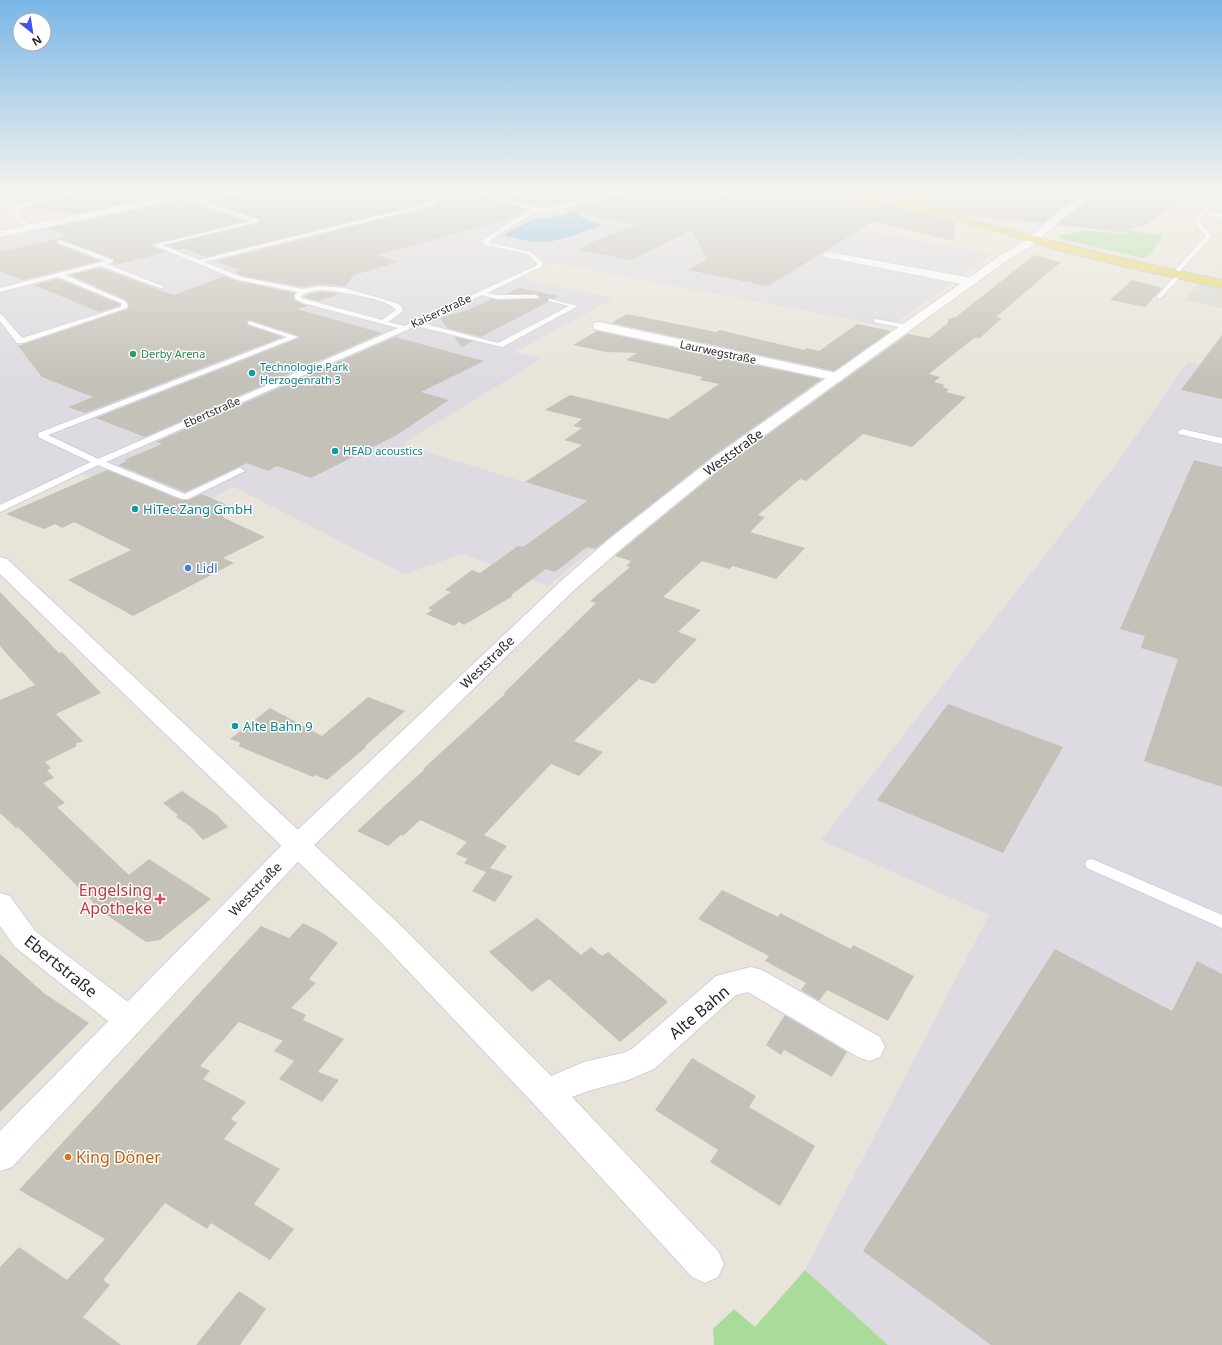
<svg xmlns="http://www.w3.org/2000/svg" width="1222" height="1345" font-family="'Noto Sans',sans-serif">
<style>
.industrial{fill:#dddae1}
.green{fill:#a9dc9a}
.plaza{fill:#d9d7d0}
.water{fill:#74bae4}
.building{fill:#c4c1b9}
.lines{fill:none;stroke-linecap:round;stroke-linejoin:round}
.lane-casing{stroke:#cfd0df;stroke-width:2}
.street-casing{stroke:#cfd0df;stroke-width:2}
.secondary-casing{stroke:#cfd0df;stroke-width:2}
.primary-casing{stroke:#c3c3c3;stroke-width:2}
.lane{fill:#fff;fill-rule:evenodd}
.street{fill:#fff;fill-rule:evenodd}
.secondary{fill:#fff;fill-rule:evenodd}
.primary{fill:#e5d563;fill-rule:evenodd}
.leisure-dot{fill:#2e9e5b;stroke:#fff;stroke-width:1.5}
.culture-dot{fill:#0f9aa8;stroke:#fff;stroke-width:1.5}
.shop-dot{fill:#3f7fe0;stroke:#fff;stroke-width:1.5}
.health-dot{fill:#e0444e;stroke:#fff;stroke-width:1.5}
.food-dot{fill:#e8710a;stroke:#fff;stroke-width:1.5}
.labels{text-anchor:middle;stroke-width:3;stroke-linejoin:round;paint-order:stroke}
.far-street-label{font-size:11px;fill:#272727;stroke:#fff}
.far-leisure-label{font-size:11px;fill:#27864d;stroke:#fff;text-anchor:start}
.far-culture-label{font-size:11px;fill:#0d838f;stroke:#fff;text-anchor:start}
.street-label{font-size:13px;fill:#272727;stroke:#fff}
.culture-label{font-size:13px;fill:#0d838f;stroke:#fff;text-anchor:start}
.shop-label{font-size:13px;fill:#366cbe;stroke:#fff;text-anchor:start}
.near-health-label{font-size:16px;fill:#be3a42;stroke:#fff;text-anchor:end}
.near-street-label{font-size:16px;fill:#272727;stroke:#fff}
.near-food-label{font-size:16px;fill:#c56008;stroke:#fff;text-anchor:start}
</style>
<rect width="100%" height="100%" fill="#e9e4da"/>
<g class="industrial">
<path d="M 209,192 L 660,192 L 992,254 L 890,327 L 553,263 L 529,270 L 514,277 L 615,298 L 515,352 L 541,359 L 403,444 L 632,516 L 548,586 L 463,554 L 404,574 L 234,487 L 175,515 L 74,470 L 0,505 L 0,237 L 59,225 L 98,239 L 206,214 L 167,201 Z"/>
<path d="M 1188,362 L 1222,369 L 1222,1345 L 888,1345 L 805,1270 L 989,915 L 821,840 L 1115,466 Z"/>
</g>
<g class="green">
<path d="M 1087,230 L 1124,234 L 1129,230 L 1163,236 L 1151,253 L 1144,258 L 1060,239 L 1060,235 Z"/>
<path d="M 805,1270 L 888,1345 L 714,1345 L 713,1329 L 734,1309 L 755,1327 Z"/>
</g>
<path class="plaza" d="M 1202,280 L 1222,284 L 1222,308 L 1184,300 Z"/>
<path class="water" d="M 607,202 L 579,213 L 579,216 L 589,221 L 603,225 C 562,238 551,249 507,236 L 505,234 L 532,220 L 558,216 Z"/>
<g class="building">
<path d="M 20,192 L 60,192 L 19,204 Z"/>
<path d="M 77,192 L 130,192 L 141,196 L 142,200 L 75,214 L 30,207 Z"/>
<path d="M 254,192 L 385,192 L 417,201 L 418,192 L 437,192 L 429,202 L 206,257 L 183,248 L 178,250 L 167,245 L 259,223 L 259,219 L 210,202 Z"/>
<path d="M 445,192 L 472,192 L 527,210 L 516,217 L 377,255 L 398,262 L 354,275 L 345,286 L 319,284 L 303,287 L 242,276 L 234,272 L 240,270 L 216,261 L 434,206 Z"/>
<path d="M 520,192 L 606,192 L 548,206 L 529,204 L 509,198 L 519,195 Z"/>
<path d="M 632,192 L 712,192 L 727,195 L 738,192 L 845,192 L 876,201 L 876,207 L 887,204 L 956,222 L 953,241 L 874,221 L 768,286 L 688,270 L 707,259 L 692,230 L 631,260 L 576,250 L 614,233 L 636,226 L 567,209 L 611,197 L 635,199 L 639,196 Z"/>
<path d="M 902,192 L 1087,192 L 1060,209 L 1043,223 L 957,215 L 901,200 Z"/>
<path d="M 1102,192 L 1192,192 L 1144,226 L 1121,232 L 1057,225 L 1068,215 Z"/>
<path d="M 163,204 L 180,208 L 198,204 L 246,221 L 153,244 L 152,246 L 167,252 L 115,265 L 111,264 L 114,263 L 114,259 L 59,239 L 56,242 L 57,244 L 100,261 L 23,280 L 0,271 L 0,252 L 68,236 L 48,228 Z"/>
<path d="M 1034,255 L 1061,262 L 996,317 L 1002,318 L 980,338 L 974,338 L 929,374 L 940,377 L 934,382 L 945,385 L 942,387 L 949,389 L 946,392 L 966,397 L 912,447 L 863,434 L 806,481 L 800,479 L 758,515 L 765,517 L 750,532 L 805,548 L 776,579 L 733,566 L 729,569 L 702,561 L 663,597 L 701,610 L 678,632 L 697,639 L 654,684 L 639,679 L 574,741 L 603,752 L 579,776 L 551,764 L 484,835 L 507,846 L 490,868 L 513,876 L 495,902 L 472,891 L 486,872 L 464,863 L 468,859 L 456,854 L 467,842 L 420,820 L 403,836 L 401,835 L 388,846 L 357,831 L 425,769 L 423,769 L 505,694 L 504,693 L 596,603 L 590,601 L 630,567 L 626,566 L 631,561 L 615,556 L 623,549 L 727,464 L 908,334 L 929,338 L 948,323 L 948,319 L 956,317 Z"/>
<path d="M 100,268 L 174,295 L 224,276 L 238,281 L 295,293 L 294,300 L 307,306 L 297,309 L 382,333 L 145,437 L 96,418 L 299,338 L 299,336 L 248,320 L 248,325 L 283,337 L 85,413 L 68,407 L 93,397 L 42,377 L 18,346 L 127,309 L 129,304 L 126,300 L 70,275 Z"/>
<path d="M 58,279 L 120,304 L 120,306 L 99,312 L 34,285 Z"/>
<path d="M 1132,280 L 1162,288 L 1145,307 L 1110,300 Z"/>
<path d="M 519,288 L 559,296 L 554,299 L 548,298 L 548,302 L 481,337 L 447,328 L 440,318 L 467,310 L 492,299 L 540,298 L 536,294 L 506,294 Z"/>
<path d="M 319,292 L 326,292 L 339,294 L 319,301 L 303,297 Z"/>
<path d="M 627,314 L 716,332 L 720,330 L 804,350 L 807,348 L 819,351 L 857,324 L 891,331 L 834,371 L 611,323 Z"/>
<path d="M 597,331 L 822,379 L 713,456 L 595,549 L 587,547 L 555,572 L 546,569 L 511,595 L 513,596 L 464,625 L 459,622 L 454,626 L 426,614 L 432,610 L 428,608 L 451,592 L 445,590 L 472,570 L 480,573 L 518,546 L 523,547 L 587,501 L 525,482 L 582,445 L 564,440 L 582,428 L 573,426 L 582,419 L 545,410 L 570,395 L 668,419 L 719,384 L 700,380 L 703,377 L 626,360 L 637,353 L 606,352 L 573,345 Z"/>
<path d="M 1222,335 L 1222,399 L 1181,390 Z"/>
<path d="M 395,337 L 484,361 L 421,392 L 449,400 L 397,435 L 311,478 L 277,466 L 268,471 L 247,463 L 185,492 L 118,465 L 127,461 L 124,460 L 162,444 L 156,442 Z"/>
<path d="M 454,337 L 473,341 L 462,347 Z"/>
<path d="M 1194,460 L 1222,467 L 1222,787 L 1144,761 L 1178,659 L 1141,648 L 1145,636 L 1120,629 Z"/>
<path d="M 107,470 L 181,500 L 189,500 L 202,494 L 238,510 L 222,517 L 265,537 L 223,558 L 234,563 L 133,616 L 68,580 L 131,550 L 74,522 L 62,528 L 55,524 L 44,529 L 6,514 Z"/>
<path d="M 0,592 L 59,653 L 62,652 L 101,693 L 56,714 L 83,741 L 75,744 L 77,746 L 45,762 L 51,768 L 47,770 L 54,778 L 43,783 L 65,803 L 57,807 L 129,875 L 149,859 L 211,899 L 160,940 L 146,942 L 91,904 L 93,902 L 18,827 L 16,828 L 0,813 L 0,700 L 35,685 L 0,646 Z"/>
<path d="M 368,697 L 405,711 L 365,746 L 366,747 L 327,780 L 315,775 L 313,777 L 250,751 L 238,746 L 241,743 L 230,739 L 270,708 L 322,736 Z"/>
<path d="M 948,704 L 1063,747 L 1003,853 L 877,800 Z"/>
<path d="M 182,791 L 217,815 L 228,827 L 203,840 L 190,826 L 176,817 L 178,815 L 170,809 L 171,809 L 163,803 Z"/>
<path d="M 722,890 L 778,917 L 780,913 L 851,949 L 853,945 L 914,976 L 888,1021 L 827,990 L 819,1001 L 801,990 L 806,983 L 765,961 L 769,956 L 698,919 Z"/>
<path d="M 537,918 L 581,955 L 591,947 L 602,956 L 608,952 L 668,1002 L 620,1042 L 549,979 L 532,992 L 489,952 Z"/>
<path d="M 303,923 L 319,931 L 338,943 L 309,979 L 316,983 L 291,1008 L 306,1015 L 303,1020 L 344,1039 L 318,1072 L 339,1080 L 322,1102 L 279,1079 L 294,1061 L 274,1051 L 283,1041 L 239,1022 L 200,1066 L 210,1071 L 203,1079 L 246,1102 L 231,1119 L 237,1123 L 224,1139 L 280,1169 L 254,1204 L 294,1229 L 270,1260 L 211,1223 L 207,1229 L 165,1203 L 103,1280 L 110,1285 L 83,1317 L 121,1345 L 0,1345 L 0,1267 L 19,1247 L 67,1280 L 105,1239 L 19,1190 L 261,926 L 289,938 Z"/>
<path d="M 1055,949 L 1172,1011 L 1197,961 L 1222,974 L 1222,1345 L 991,1345 L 863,1251 Z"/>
<path d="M 0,954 L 45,994 L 89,1023 L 0,1112 Z"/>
<path d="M 785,1015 L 847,1052 L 832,1077 L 784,1050 L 781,1055 L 766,1045 Z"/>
<path d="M 692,1058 L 756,1096 L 749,1107 L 815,1146 L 780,1206 L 710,1162 L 718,1150 L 655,1110 Z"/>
<path d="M 239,1291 L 266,1309 L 240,1345 L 196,1345 Z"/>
</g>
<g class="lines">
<defs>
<g id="lane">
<path d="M 67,192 L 76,192 L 22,208 L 20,218 L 35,226 L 35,228 L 31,228 L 14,219 L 14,213 L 18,206 Z"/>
<path d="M 131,192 L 142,192 L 170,199 L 167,201 Z"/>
<path d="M 234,192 L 244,192 L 205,202 L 259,220 L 259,222 L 162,245 L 199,260 L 430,203 L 439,192 L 444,192 L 434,205 L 204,262 L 242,277 L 303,289 L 319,286 L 345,288 L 396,303 L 401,306 L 403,311 L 388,322 L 404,326 L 536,266 L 537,263 L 527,254 L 485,245 L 483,240 L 531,209 L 473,192 L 482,192 L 497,197 L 519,192 L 519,194 L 503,198 C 520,203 537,210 555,207 C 578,204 617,184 638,196 L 635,198 L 611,195 L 555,211 L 536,211 L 489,241 L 490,243 L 531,252 L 543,263 L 541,267 L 487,293 L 497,295 L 536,295 L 539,297 L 538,298 L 497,299 L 482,295 L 422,323 L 498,343 L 569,306 L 549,301 L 549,299 L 578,306 L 502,347 L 416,326 L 106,462 L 185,494 L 237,469 L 240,468 L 245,471 L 188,499 L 182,499 L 98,465 L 0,512 L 0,505 L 91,462 L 38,437 L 38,433 L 287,337 L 248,324 L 248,322 L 252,322 L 298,337 L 48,435 L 98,459 L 398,328 L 303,303 L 295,299 L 295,295 L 298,292 L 238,280 L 153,245 L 251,221 L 178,196 L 181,194 L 199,200 ZM 319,290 C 332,290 391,299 396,310 L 382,320 L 301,298 L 301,296 L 309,292 Z"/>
<path d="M 1222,192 L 1222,196 L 1207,193 L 1208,192 Z"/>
<path d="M 1222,199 L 1222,203 L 1217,203 L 1208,212 L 1222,214 L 1222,218 L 1205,215 L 1199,221 L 1212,236 L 1181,270 L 1181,276 L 1161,298 L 1157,298 L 1157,296 L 1176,275 L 1176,269 L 1206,236 L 1193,221 L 1213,201 Z"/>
<path d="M 60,240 L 113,260 L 113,262 L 107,264 L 165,287 L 160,288 L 100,266 L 65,275 L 125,301 L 128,305 L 127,308 L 23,343 L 17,343 L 0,321 L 0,314 L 2,315 L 22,338 L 121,307 L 121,303 L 58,277 L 0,292 L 0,288 L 105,261 L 58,243 L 57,242 Z"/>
<path d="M 876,319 L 907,325 L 911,327 L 907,329 L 874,322 L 874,320 Z"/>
<path d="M 1182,429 L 1222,438 L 1222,444 L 1179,434 L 1178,432 Z"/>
<path d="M 1092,859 L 1222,915 L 1222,928 L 1087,868 L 1085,864 L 1087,860 Z"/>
</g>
<g id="street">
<path d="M 829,252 L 972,278 L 978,282 L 972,286 L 825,257 L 823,255 L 825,253 Z"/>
<path d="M 599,322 L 837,373 L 842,374 L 844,377 L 842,380 L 837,381 L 594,329 L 593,326 L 594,323 Z"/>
<path d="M 0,557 L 7,559 L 397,922 L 551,1076 L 584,1062 L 623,1053 L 632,1049 L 716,976 L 751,967 L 762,970 L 880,1037 L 885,1047 L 880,1057 L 869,1061 L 858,1057 L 748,992 L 736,995 L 654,1069 L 628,1080 L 588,1091 L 572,1097 L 718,1251 L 724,1264 L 718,1277 L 705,1283 L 692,1277 L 534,1104 L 377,938 L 0,574 Z"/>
<path d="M 0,893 L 10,896 L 35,931 L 140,1011 L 145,1020 L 140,1029 L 129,1033 L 118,1029 L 15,947 L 0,926 Z"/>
</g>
<g id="secondary">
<path d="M 185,192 L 204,192 L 200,195 L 0,237 L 0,231 Z"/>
<path d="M 1090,192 L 1101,192 L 1067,214 L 1032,246 L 1009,259 L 726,463 L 622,548 L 574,590 L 306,853 L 12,1167 L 0,1171 L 0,1131 L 288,839 L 560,582 L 608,540 L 714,457 L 1001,255 L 1024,242 L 1061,210 Z"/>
</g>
<path id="primary" d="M 846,192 L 863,192 C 983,222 1101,256 1222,280 L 1222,288 L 1139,270 L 1062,251 L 1003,233 Z"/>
</defs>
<use href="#lane" class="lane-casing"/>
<use href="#street" class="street-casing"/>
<use href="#secondary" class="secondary-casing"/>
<use href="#primary" class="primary-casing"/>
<use href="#lane" class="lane"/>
<use href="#street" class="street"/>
<use href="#secondary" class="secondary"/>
<use href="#primary" class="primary"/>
</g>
<linearGradient id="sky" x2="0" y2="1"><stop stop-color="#79b6e6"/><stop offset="0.5" stop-color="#f5f3ee"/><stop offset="1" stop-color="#f5f3ee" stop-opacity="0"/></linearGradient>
<rect width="1222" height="381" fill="url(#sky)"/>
<circle class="leisure-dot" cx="133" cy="354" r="4"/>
<g class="culture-dot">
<circle cx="252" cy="373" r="4"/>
<circle cx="335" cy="451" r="4"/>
<circle cx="135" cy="509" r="4"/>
<circle cx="235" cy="726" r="4"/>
</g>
<circle class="shop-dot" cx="188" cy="568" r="4"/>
<path class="health-dot" d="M158 893h4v4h4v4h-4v4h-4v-4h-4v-4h4z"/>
<circle class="food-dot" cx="68" cy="1157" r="4"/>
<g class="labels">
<g class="far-street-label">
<text transform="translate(441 311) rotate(-25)" y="4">Kaiserstraße</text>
<text transform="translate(718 352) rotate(12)" y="4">Laurwegstraße</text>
<text transform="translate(212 412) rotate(-24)" y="4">Ebertstraße</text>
</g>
<g class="far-leisure-label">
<text x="141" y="358">Derby Arena</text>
</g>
<g class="far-culture-label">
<text x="260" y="371">Technologie Park<tspan x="260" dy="13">Herzogenrath 3</tspan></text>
<text x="343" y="455">HEAD acoustics</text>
</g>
<g class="street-label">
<text transform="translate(733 452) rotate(-36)" y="5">Weststraße</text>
<text transform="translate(487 662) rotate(-44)" y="5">Weststraße</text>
<text transform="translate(255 889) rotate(-46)" y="5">Weststraße</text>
</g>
<g class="culture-label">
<text x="143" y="514">HiTec Zang GmbH</text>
<text x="243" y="731">Alte Bahn 9</text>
</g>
<g class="shop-label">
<text x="196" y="573">Lidl</text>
</g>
<g class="near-health-label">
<text x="152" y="896">Engelsing<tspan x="152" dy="18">Apotheke</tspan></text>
</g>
<g class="near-street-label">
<text transform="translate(61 966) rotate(39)" y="6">Ebertstraße</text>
<text transform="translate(699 1012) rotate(-40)" y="6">Alte Bahn</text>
</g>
<g class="near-food-label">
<text x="76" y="1163">King Döner</text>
</g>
</g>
<g transform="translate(32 32) rotate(150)"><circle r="19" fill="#ffffff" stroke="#a9a9a9"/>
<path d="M0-3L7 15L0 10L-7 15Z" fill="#4551eb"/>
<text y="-6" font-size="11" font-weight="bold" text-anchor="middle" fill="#272727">N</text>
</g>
</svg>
